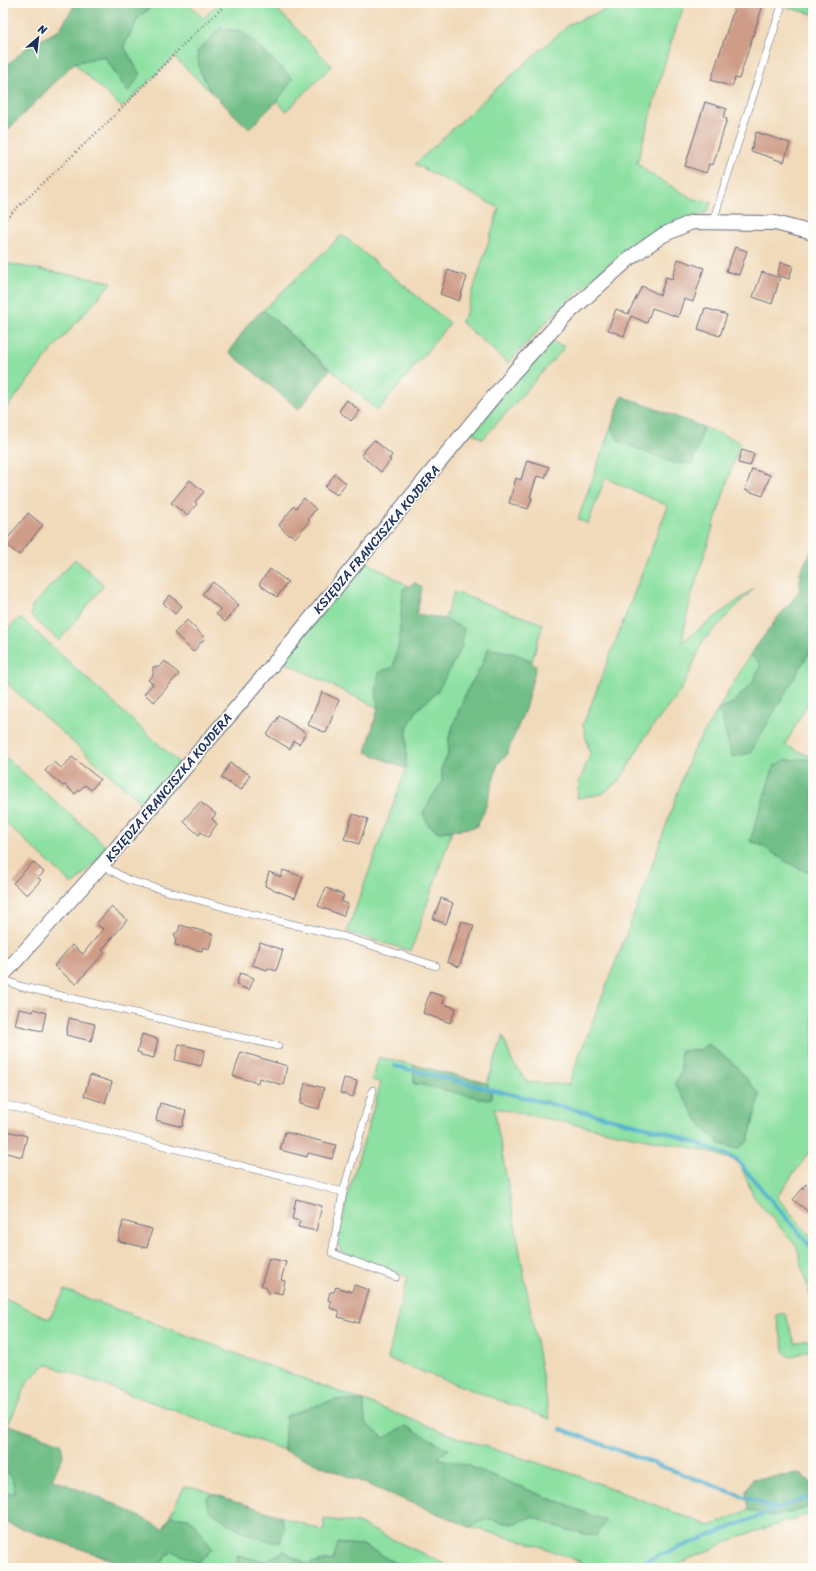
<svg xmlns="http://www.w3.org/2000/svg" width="816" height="1571" font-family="Sriracha,sans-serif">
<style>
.green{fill:#8ce0a1;stroke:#548880;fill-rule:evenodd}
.forest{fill:#71be87;stroke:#467672}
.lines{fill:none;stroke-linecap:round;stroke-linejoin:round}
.stream{stroke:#4eafcd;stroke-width:4}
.building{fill:#cf9c88}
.service-casing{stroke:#666b7e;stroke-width:8}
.minor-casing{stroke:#666b7e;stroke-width:16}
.path{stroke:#666b7e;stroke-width:2.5;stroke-dasharray:1 3;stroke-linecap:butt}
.service{stroke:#fff;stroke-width:7}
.minor{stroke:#fff;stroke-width:14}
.labels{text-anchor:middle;stroke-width:3.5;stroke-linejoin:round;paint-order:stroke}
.street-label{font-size:13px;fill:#1b2f5e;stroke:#fdfcf7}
</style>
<rect width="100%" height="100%" fill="#fdfcf7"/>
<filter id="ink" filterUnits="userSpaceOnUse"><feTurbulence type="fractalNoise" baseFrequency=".025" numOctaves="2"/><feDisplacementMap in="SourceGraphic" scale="8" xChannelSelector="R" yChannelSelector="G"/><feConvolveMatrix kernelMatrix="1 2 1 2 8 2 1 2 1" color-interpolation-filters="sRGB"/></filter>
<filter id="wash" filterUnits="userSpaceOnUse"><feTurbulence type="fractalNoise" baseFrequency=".012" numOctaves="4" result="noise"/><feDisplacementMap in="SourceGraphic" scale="16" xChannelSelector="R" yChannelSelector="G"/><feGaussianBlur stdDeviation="0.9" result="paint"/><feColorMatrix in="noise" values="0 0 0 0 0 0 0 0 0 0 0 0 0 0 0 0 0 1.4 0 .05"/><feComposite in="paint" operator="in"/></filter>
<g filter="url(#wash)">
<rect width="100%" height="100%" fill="#f1daba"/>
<g class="green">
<path d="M 156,3 L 188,3 L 203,18 L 219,3 L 281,3 L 276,8 L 332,66 L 286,111 L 277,101 L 293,79 L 200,71 L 211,92 L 174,57 L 122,108 L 74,63 L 104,56 L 128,92 L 140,75 L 124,46 L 138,18 Z"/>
<path d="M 627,3 L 685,3 L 669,48 L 637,163 L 649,173 L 693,199 L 711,202 L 708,211 L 703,214 L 654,231 L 599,273 L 559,309 L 508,363 L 460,321 L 465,316 L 499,208 L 415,164 L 498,87 L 570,24 L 614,6 Z"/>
<path d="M 768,3 L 809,3 L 813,4 L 813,14 Z"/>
<path d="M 342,235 L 450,323 L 378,411 L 263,310 Z"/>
<path d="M 3,263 L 112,282 L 52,350 L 3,413 Z"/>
<path d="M 549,340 L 565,347 L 483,439 L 471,432 Z"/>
<path d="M 611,427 L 619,441 L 639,449 L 692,464 L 698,448 L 703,427 L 740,442 L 690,600 L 682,642 L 753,589 L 702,642 L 691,670 L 679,693 L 645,737 L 621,779 L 602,794 L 577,798 L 579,783 L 590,755 L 583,725 L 668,506 L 605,478 L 588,524 L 578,519 Z"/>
<path d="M 75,559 L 104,585 L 59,641 L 31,616 L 32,606 Z"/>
<path d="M 366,561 L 408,586 L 403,589 L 399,643 L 393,667 L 377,689 L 378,708 L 282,661 Z"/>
<path d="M 454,592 L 543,624 L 532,661 L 523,657 L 488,648 L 482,665 L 466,692 L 449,737 L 448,755 L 442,766 L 442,782 L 431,799 L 428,825 L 439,832 L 452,831 L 411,951 L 347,932 L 406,769 L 407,728 L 417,710 L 437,692 L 464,629 L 445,619 Z"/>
<path d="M 18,619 L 23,620 L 177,761 L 177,768 L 145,806 L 3,680 L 3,634 Z"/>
<path d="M 813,646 L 813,694 L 785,745 L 813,758 L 813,761 L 805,759 L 774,766 L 750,841 L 761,845 L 787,862 L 807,872 L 813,867 L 813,1147 L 777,1197 L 813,1239 L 813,1307 L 797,1247 L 754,1197 L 739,1162 L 706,1151 L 494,1108 L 550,1419 L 388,1359 L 407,1277 L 341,1252 L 338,1243 L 348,1194 L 381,1083 L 372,1080 L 379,1057 L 414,1065 L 414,1084 L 492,1095 L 487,1083 L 503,1036 L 512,1061 L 527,1082 L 568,1085 L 642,894 L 692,752 L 717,711 L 750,655 L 761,664 L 753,682 L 733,703 L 724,707 L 722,716 L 724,727 L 804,661 ZM 708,1044 L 734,1064 L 760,1095 L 748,1141 L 675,1084 L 681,1071 L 687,1050 L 699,1050 Z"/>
<path d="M 3,755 L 108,848 L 73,885 L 6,823 L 3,826 Z"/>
<path d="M 65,1290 L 364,1401 L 462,1439 L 579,1476 L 710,1526 L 748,1510 L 772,1516 L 805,1509 L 813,1494 L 813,1513 L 741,1536 L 669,1568 L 577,1568 L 581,1562 L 537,1545 L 470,1527 L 484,1519 L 512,1524 L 533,1517 L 567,1530 L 606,1521 L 469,1466 L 437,1458 L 449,1449 L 384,1438 L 365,1423 L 364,1401 L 336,1400 L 307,1408 L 286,1416 L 284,1450 L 46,1364 L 28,1381 L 8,1425 L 3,1423 L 3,1297 L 49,1319 Z"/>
<path d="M 785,1313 L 795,1343 L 813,1339 L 813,1349 L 790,1357 L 785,1353 L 776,1315 Z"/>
<path d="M 3,1470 L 13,1477 L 15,1493 L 3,1493 Z"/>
<path d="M 184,1487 L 201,1489 L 214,1494 L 206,1498 L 285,1528 L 280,1516 L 324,1531 L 324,1519 L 358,1523 L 453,1568 L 404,1568 L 363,1545 L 333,1560 L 306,1564 L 284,1551 L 267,1562 L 237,1556 L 239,1568 L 156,1568 L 172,1551 L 198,1563 L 189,1518 L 170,1516 Z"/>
</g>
<g class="forest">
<path d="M 76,3 L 156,3 L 138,18 L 124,46 L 140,75 L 128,92 L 104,56 L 74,63 L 3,135 L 3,69 L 26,48 L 59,30 Z"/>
<path d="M 220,28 L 242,31 L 293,79 L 277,101 L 249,129 L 211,92 L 200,71 L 197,52 Z"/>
<path d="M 263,310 L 330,370 L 299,409 L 229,352 L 249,323 Z"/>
<path d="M 622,396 L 703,427 L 698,448 L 692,464 L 673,463 L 619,441 L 611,427 Z"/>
<path d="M 812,550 L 813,646 L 750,753 L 732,757 L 724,727 L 722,716 L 717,711 L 733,703 L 753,682 L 761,664 L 750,655 L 778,617 L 792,601 L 800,589 L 800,572 Z"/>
<path d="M 415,583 L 422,587 L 417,614 L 445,619 L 464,629 L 462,646 L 449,671 L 437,692 L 417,710 L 407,728 L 406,769 L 366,752 L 378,708 L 376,689 L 379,672 L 393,667 L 399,643 L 403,589 Z"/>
<path d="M 488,648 C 504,652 525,653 536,666 L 525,709 L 506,756 L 498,764 L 484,812 L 476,827 L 439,832 L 428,824 L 423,813 L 431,799 L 442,782 L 442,766 L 448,755 L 449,737 L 466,692 L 482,665 Z"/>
<path d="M 805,759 L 813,761 L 813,867 L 807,872 L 787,862 L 761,845 L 750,841 L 774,766 L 784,760 Z"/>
<path d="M 708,1044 L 734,1064 L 760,1095 L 748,1141 L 738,1149 L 720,1144 L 702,1127 L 675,1084 L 681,1071 L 680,1051 L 699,1050 Z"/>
<path d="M 414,1065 L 487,1083 L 492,1095 L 492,1098 L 487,1100 L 414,1083 Z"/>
<path d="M 336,1400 L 364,1401 L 365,1423 L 384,1438 L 406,1426 L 449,1449 L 438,1458 L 469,1466 L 606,1521 L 596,1536 L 567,1530 L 533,1517 L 512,1524 L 484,1519 L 470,1527 L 284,1450 L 286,1416 L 307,1408 Z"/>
<path d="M 3,1423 L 61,1443 L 63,1456 L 52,1479 L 117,1505 L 163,1529 L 170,1516 L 189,1518 L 202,1533 L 212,1549 L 198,1563 L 172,1551 L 156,1568 L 136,1568 L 3,1522 L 3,1493 L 15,1493 L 12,1477 L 3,1470 Z"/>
<path d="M 800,1474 L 813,1484 L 813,1494 L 805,1509 L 772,1516 L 748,1510 L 746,1491 L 753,1479 Z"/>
<path d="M 214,1494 L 280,1516 L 285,1528 L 280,1543 C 251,1538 232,1527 209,1510 L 206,1498 Z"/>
<path d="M 338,1543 L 363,1545 L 404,1568 L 239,1568 L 237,1556 L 267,1561 L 284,1551 L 306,1564 L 333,1560 Z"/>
</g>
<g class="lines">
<g class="stream">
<path d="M 395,1066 L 670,1133 L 735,1158 L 813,1249"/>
<path d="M 561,1429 L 777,1509"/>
<path d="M 627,1568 L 813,1495"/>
</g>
</g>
<g id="blocks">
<g class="building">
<path d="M 736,3 L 746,3 L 762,8 L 739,79 L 735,78 L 732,87 L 711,80 Z"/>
<path d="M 705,102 L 727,109 L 723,117 L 727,119 L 713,165 L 709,164 L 706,173 L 685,166 Z"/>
<path d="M 756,132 L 790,143 L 784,162 L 751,151 Z"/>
<path d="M 735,247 L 747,251 L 739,275 L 726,271 Z"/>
<path d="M 678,259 L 704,268 L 693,302 L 684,299 L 678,317 L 652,308 L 647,323 L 631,316 L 624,336 L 608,330 L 616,309 L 628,314 L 642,286 L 660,295 L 666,277 L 672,279 Z"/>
<path d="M 781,262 L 793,266 L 789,279 L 777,275 Z"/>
<path d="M 448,270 L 467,277 L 459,301 L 440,294 Z"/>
<path d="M 762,272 L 780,278 L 772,304 L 753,297 Z"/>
<path d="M 705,308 L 727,315 L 720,336 L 698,329 Z"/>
<path d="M 347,400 L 360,411 L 351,421 L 339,411 Z"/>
<path d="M 374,440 L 392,455 L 389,459 L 391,460 L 381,472 L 361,455 Z"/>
<path d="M 742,450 L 754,454 L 750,466 L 738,463 Z"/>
<path d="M 527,460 L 549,467 L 545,478 L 537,476 L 530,497 L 532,498 L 528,509 L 509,503 L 516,478 L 521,480 Z"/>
<path d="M 752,469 L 770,475 L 763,496 L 745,490 Z"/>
<path d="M 335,474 L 346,483 L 337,495 L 325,487 Z"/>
<path d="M 190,480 L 204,492 L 195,502 L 197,504 L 187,515 L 171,503 Z"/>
<path d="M 304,498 L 316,509 L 308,519 L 310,520 L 295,538 L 290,534 L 287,534 L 279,525 L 294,506 L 296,508 Z"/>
<path d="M 28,513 L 43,525 L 19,555 L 4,543 Z"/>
<path d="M 270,569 L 288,582 L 277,597 L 259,584 Z"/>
<path d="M 213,582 L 239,605 L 225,622 L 216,614 L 220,609 L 202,594 Z"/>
<path d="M 170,595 L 182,606 L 175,614 L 163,603 Z"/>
<path d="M 187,620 L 205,638 L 193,652 L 174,633 Z"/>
<path d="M 165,661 L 179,674 L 154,702 L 144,694 L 153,684 L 148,680 L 153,675 L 153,667 L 160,667 Z"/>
<path d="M 322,692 L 339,700 L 326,733 L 308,725 Z"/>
<path d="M 279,716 L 306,733 L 299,744 L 294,741 L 290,749 L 267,735 Z"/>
<path d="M 72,757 L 100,779 L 91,790 L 85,785 L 75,794 L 65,785 L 63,786 L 45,771 L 53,762 L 62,768 Z"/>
<path d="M 230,763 L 250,775 L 241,790 L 221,778 Z"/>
<path d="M 200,802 L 216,814 L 212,819 L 217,824 L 208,837 L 201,832 L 199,835 L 183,821 Z"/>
<path d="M 353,814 L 368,819 L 359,844 L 344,839 Z"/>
<path d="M 33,862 L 44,872 L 38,878 L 41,880 L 27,895 L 13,883 Z"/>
<path d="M 283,870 L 303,877 L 295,898 L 265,886 L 269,872 L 281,877 Z"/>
<path d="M 326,888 L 344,895 L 341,901 L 348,904 L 343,916 L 318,906 Z"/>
<path d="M 441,898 L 453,903 L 446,924 L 433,919 Z"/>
<path d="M 111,907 L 127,920 L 102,950 L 105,952 L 76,984 L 54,966 L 72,945 L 83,954 L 103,929 L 96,924 Z"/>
<path d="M 462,921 L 474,926 L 459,967 L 447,962 Z"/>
<path d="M 180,925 L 213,934 L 209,949 L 203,947 L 202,951 L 175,945 L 176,938 L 174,934 L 178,932 Z"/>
<path d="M 260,942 L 283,950 L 276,971 L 268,968 L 267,970 L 252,965 Z"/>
<path d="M 240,973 L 254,978 L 249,990 L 236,985 Z"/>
<path d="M 430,992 L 445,997 L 443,1004 L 456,1008 L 450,1023 L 423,1013 Z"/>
<path d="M 19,1009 L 33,1012 L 34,1009 L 46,1013 L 42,1031 L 15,1025 Z"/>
<path d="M 69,1018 L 95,1024 L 91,1041 L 66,1035 Z"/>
<path d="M 142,1034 L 158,1039 L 154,1058 L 141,1055 L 141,1053 L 137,1052 Z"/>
<path d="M 179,1044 L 205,1050 L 201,1066 L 175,1060 Z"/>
<path d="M 241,1052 L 287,1066 L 283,1085 L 259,1078 L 258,1083 L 233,1076 Z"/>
<path d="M 90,1075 L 112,1082 L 105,1103 L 84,1096 Z"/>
<path d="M 344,1078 L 357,1081 L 353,1097 L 340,1093 Z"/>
<path d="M 305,1083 L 324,1088 L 319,1109 L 300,1104 Z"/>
<path d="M 160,1103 L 186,1110 L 182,1127 L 156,1120 Z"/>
<path d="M 3,1130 L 27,1136 L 22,1157 L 3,1152 Z"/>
<path d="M 285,1132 L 336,1145 L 332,1159 L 308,1153 L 307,1157 L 280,1150 Z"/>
<path d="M 806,1184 L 813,1190 L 813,1215 L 793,1200 Z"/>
<path d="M 296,1199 L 322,1206 L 316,1231 L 298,1227 L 300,1221 L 292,1219 Z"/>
<path d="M 123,1221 L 152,1229 L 147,1248 L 118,1241 Z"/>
<path d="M 269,1258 L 286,1262 L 281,1280 L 285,1281 L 282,1294 L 275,1292 L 270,1294 L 265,1286 L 261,1286 Z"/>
<path d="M 354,1285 L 369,1290 L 359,1323 L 338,1317 L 340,1311 L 330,1308 L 331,1302 L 328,1300 L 330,1292 L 334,1292 L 336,1287 L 352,1292 Z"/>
</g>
</g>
</g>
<g filter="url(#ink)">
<use href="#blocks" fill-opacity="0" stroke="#666b7e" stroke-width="1"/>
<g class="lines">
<defs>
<g id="service">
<path d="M 713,221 L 781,8"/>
<path d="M 102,865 L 128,880 L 234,910 L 345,937 L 436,966"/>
<path d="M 3,979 L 19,986 L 278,1046"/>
<path d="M 373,1090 L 343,1192 L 332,1253 L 396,1277"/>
<path d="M 3,1103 L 6,1105 L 343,1192"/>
</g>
<path id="minor" d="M 3,975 L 102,865 L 260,680 L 513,373 L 564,317 L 630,258 L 663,235 L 692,222 L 775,223 L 813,233"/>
</defs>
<use href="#service" class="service-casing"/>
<use href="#minor" class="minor-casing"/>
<g class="path">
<path d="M 3,7 L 7,3"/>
<path d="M 3,221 L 111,119 L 181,47 L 227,3"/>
</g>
<use href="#service" class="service"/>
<use href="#minor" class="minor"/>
</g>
</g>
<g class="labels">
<g class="street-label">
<text transform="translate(376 539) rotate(-50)" y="5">KSIĘDZA FRANCISZKA KOJDERA</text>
<text transform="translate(168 787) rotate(-50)" y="5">KSIĘDZA FRANCISZKA KOJDERA</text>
</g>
</g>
<rect width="816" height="1571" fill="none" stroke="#fdfcf7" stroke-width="16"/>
<g transform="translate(38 38) rotate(28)" stroke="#fdfcf7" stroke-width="3" paint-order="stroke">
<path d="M0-3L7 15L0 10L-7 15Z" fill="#1b2f5e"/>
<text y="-6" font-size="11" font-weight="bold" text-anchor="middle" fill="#1b2f5e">N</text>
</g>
</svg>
